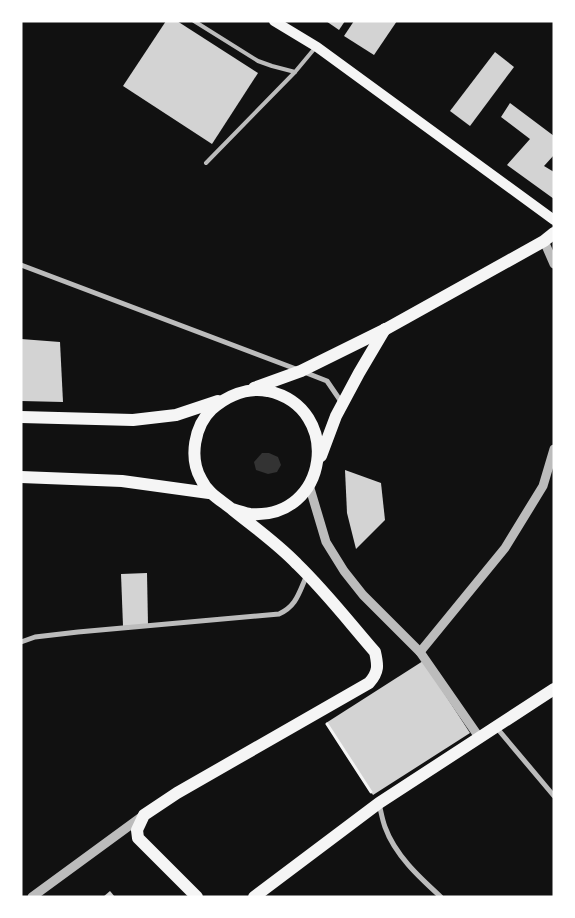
<svg xmlns="http://www.w3.org/2000/svg" width="575" height="918" font-family="Quicksand,sans-serif">
<style>
.water{fill:#333}
.building{fill:#d3d3d3}
.lines{fill:none;stroke-linecap:round;stroke-linejoin:round}
.path{stroke:#f5f5f5;stroke-width:3}
.service{stroke:#bcbcbc;stroke-width:4}
.minor{stroke:#bcbcbc;stroke-width:5}
.tertiary{stroke:#bcbcbc;stroke-width:9}
.secondary{stroke:#f5f5f5;stroke-width:10}
.trunk{stroke:#f5f5f5;stroke-width:12}
</style>
<rect width="100%" height="100%" fill="#111"/>
<path class="water" d="M 262,453 L 269,453 L 278,457 L 281,465 L 277,472 L 268,474 L 256,470 L 254,462 Z"/>
<g class="building">
<path d="M 166,21 L 177,21 L 258,73 L 212,144 L 123,86 Z"/>
<path d="M 326,21 L 345,21 L 339,30 Z"/>
<path d="M 354,21 L 397,21 L 374,55 L 344,36 Z"/>
<path d="M 495,52 L 514,67 L 470,126 L 450,111 Z"/>
<path d="M 510,103 L 554,136 L 554,155 L 544,166 L 554,172 L 554,199 L 507,165 L 530,139 L 501,117 Z"/>
<path d="M 21,339 L 60,342 L 63,402 L 21,401 Z"/>
<path d="M 345,470 L 381,483 L 385,520 L 356,549 L 347,513 Z"/>
<path d="M 147,573 L 148,625 L 123,626 L 121,574 Z"/>
<path d="M 423,661 L 470,733 L 373,795 L 326,723 Z"/>
<path d="M 110,891 L 115,897 L 103,897 Z"/>
</g>
<g class="lines">
<path class="path" d="M 327,724 L 371,792"/>
<g class="service">
<path d="M 194,21 L 258,61 L 272,66 L 295,72 L 315,48"/>
<path d="M 206,163 L 295,72"/>
</g>
<g class="minor">
<path d="M 21,265 L 296,369"/>
<path d="M 304,372 L 327,381 L 342,403"/>
<path d="M 21,642 L 35,637 L 78,632 L 279,614 C 297,606 299,592 307,575"/>
<path d="M 496,727 L 554,796"/>
<path d="M 379,804 C 381,811 382,819 385,827 C 395,855 419,877 441,897"/>
</g>
<g class="tertiary">
<path d="M 544,241 L 554,264"/>
<path d="M 309,485 L 326,542 L 344,571 L 363,595 L 420,652 L 479,737"/>
<path d="M 420,652 L 505,548 L 543,486 L 554,449"/>
<path d="M 32,897 L 144,815"/>
</g>
<path class="secondary" d="M 274,21 L 317,47 L 554,220"/>
<g class="trunk">
<path d="M 254,388 L 301,371 L 386,329 L 544,241 L 554,233"/>
<path d="M 21,417 L 133,420 L 176,415 L 218,401"/>
<path d="M 321,456 L 336,416 L 359,373 L 385,329"/>
<path d="M 21,477 L 122,481 L 209,493"/>
<path d="M 197,897 L 138,838 L 137,830 L 144,815 L 177,793 L 369,683 C 379,672 378,665 375,652 C 349,622 325,591 297,564 C 278,544 254,527 233,510 C 221,500 208,494 201,479 C 189,458 194,426 212,409 C 227,396 247,387 268,391 C 344,408 329,520 250,514 C 244,513 238,511 232,509"/>
<path d="M 254,897 L 379,803 L 554,689"/>
</g>
</g>
<rect width="575" height="918" fill="none" stroke="#ffffff" stroke-width="45"/>
</svg>
